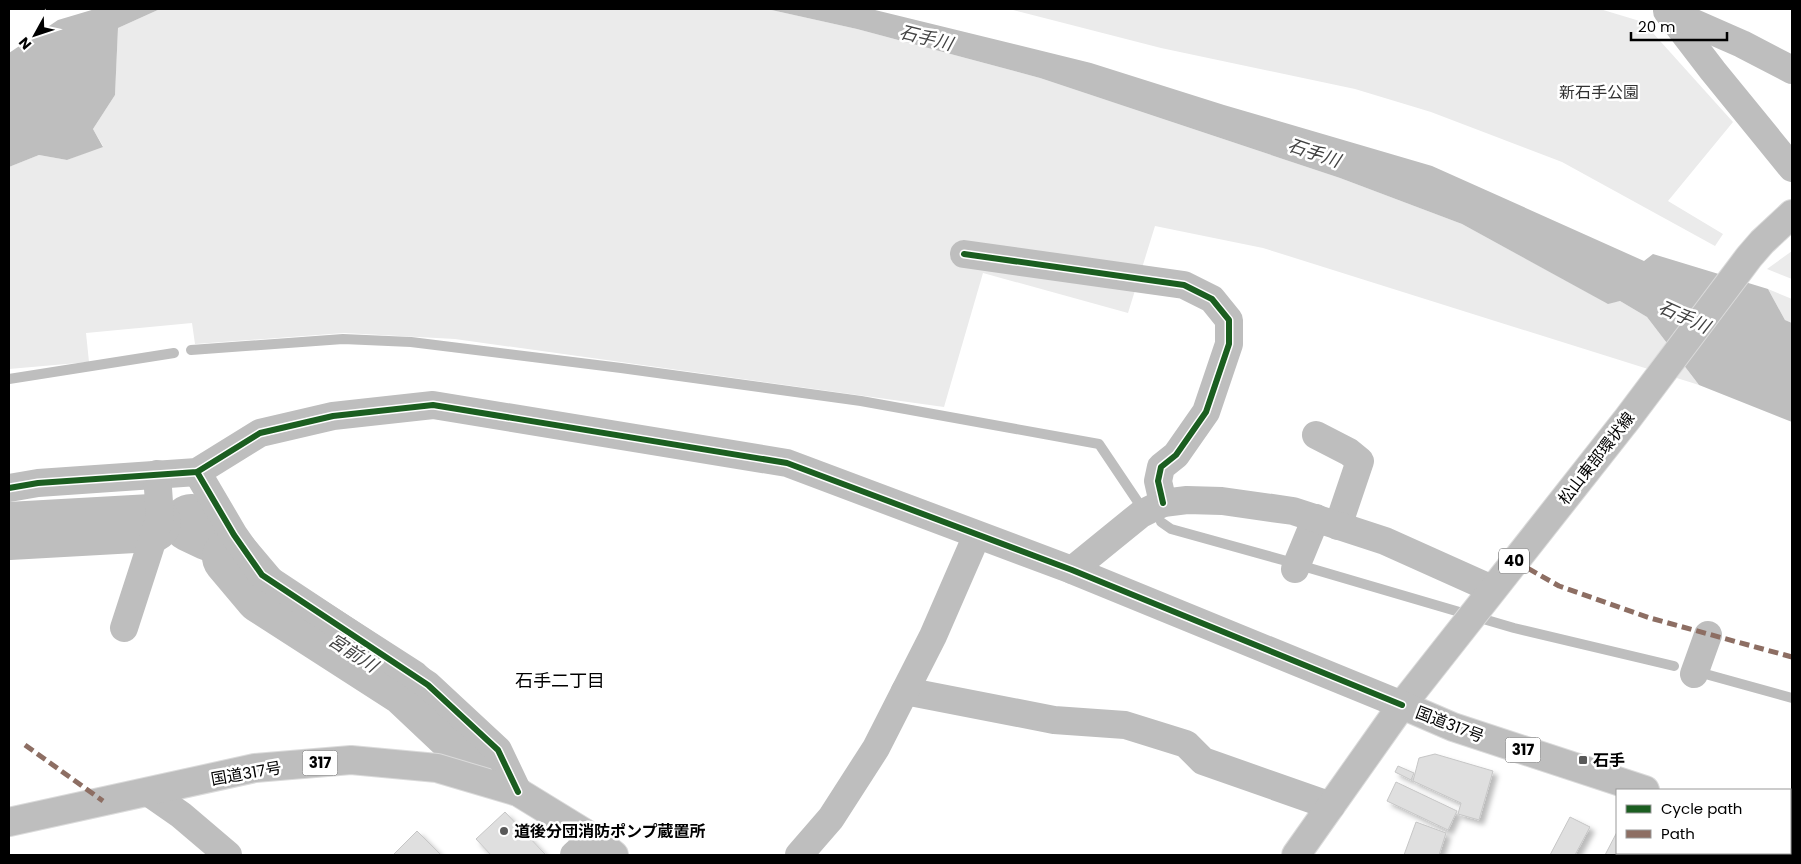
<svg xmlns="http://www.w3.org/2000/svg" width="1801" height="864" font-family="Poppins,'Noto Sans JP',sans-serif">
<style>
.green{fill:#ebebeb}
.water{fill:#bebebe}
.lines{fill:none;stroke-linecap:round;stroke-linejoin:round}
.stream{stroke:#bebebe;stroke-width:10}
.river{stroke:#bebebe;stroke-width:58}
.building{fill:#dfdfdf;stroke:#c6c6c6;filter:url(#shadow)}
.major-casing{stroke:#dbdbdb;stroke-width:30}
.highway-casing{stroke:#dbdbdb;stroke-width:30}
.minor{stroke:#bebebe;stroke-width:28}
.major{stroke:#bebebe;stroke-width:28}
.highway{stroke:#bebebe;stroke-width:28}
.quiet{stroke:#8d6e63;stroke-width:5;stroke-dasharray:10 5;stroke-linecap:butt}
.cycleway-casing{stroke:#fff;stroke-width:9}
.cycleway{stroke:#1b5e20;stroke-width:6}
.poi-dot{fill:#595959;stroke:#fff;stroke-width:2}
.labels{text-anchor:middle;stroke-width:5;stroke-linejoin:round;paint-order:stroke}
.shield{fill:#fff;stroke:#4c4c4c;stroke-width:1}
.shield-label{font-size:15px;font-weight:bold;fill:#000}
.park-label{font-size:16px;fill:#323232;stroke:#fff}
.street-label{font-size:16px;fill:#000;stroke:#fff}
.poi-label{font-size:16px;font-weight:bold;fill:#000;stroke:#fff;text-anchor:start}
.water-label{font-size:18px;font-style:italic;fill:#434343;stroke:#fff}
.neighbourhood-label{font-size:18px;fill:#000;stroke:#fff}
</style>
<defs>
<filter id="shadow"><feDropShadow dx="4.5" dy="4.5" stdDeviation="2.5" flood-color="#0004"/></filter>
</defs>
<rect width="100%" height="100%" fill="#fff"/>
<g class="green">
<path d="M 160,9 L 767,9 L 857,29 L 1040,78 L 1340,178 L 1462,224 L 1607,303 L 1620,301 L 1647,317 L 1699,385 L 1263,248 L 1155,226 L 1128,313 L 983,273 L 944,407 L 455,339 L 344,333 L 195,344 L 192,323 L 86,333 L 89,362 L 9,369 L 9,167 L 39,155 L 67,160 L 103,146 L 93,129 L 115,95 L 118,28 Z"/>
<path d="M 1009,9 L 1600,9 L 1643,22 L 1733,122 L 1668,201 L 1723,234 L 1715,246 L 1562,162 L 1431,112 L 1355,89 L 1161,48 Z"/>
<path d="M 1792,251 L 1792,279 L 1767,269 Z"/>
<path d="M 1768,289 L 1792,299 L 1792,323 L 1785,320 Z"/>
</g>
<g class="water">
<path d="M 95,9 L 160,9 L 118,28 L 115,95 L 93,129 L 103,147 L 67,160 L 39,155 L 9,167 L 9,53 L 58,20 Z"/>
<path d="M 767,9 L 871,9 L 1091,63 L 1224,105 L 1432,166 L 1644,261 L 1653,254 L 1768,289 L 1785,320 L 1792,323 L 1792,422 L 1699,385 L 1647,317 L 1620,301 L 1608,304 L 1462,224 L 1340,178 L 1040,78 L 857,29 Z"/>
</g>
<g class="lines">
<g class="stream">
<path d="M 191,350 L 343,339 L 411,342 L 621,368 L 861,401 L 1099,444 L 1140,505"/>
<path d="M 9,379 L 174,353"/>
<path d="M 1161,522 L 1171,529 L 1290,562"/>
<path d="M 1306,567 L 1514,628 L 1674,666"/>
<path d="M 1709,675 L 1792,698"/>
</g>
<g class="river">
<path d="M 191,523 L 210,532"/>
<path d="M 9,531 L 152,523"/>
<path d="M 231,557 L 263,595 L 406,687 L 474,751"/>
</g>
</g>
<g class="building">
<path d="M 1435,754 L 1493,771 L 1479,820 L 1458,814 L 1461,803 L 1413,781 L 1419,758 Z"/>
<path d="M 1398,766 L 1414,773 L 1411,780 L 1395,772 Z"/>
<path d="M 1396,782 L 1457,811 L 1448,830 L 1387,801 Z"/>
<path d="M 505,812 L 546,855 L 491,855 L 476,839 Z"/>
<path d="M 1570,817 L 1590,827 L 1575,855 L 1550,855 Z"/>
<path d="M 1416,822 L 1446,833 L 1439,855 L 1404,855 Z"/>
<path d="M 417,831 L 441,855 L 393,855 Z"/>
<path d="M 1617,832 L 1617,853 L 1681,853 L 1680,855 L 1605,855 Z"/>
</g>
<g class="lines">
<defs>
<path id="major" d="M 1402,705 L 1628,418 L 1749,257 L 1762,242 L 1792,214"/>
<g id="highway">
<path d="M 9,822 L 255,768 L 351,760 L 437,768 L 518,792 L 593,838 L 614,855"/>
<path d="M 1790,838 L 1792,839"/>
<path d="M 1296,855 L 1402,705 L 1453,727 L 1645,790"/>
</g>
</defs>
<use href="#major" class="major-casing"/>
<use href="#highway" class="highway-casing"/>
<g class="minor">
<path d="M 1667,11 L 1713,71 L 1792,168"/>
<path d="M 1669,12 L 1742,44 L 1792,70"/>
<path d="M 964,254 L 1184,285 L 1212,299 L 1229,320 L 1229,344 L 1206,412 L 1176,455 L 1161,467 L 1158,481 L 1163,503"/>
<path d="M 1316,435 L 1349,452 L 1360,461 L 1338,526"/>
<path d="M 197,472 L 234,535 L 262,575 L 428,685 L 498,750 L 518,792"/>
<path d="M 9,488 L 38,483 L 197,472 L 260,433 L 333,416 L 433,405 L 787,463 L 1072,570 L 1402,705"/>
<path d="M 1295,569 L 1316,518"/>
<path d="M 1072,570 L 1141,514 L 1163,503 L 1187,500 L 1222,501 L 1293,511 L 1385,541 L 1492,589"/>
<path d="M 124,628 L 160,517 L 157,474"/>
<path d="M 1694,674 L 1708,635"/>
<path d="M 905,691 L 1054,720 L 1125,725 L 1186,744 L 1203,761 L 1331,806"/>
<path d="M 148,792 L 181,815 L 228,855"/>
<path d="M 574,855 L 593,838"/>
<path d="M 799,855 L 831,818 L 876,748 L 933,636 L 977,535"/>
<path d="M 1787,855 L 1788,853"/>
</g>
<use href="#major" class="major"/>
<use href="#highway" class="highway"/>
<g class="quiet">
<path d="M 1515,561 L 1559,586 L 1650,618 L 1792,657"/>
<path d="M 25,745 L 103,801"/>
</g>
<defs>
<g id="cycleway">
<path d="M 964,254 L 1184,285 L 1212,299 L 1229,320 L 1229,344 L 1206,412 L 1176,455 L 1161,467 L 1158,481 L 1163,503"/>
<path d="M 197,472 L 234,535 L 262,575 L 428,685 L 498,750 L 518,792"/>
<path d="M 9,488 L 38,483 L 197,472 L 260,433 L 333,416 L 433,405 L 787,463 L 1072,570 L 1402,705"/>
</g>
</defs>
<use href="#cycleway" class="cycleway-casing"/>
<use href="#cycleway" class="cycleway"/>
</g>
<g class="poi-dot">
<rect x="1578" y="755" width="10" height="10" rx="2.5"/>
<circle cx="504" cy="831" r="5"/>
</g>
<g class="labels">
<g class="shield">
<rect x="1499" y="548.5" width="30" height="25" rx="4"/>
<rect x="1505.5" y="737.5" width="35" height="25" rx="4"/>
<rect x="302.5" y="750.5" width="35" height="25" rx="4"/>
</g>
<g class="shield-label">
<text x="1514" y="566">40</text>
<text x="1523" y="755">317</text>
<text x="320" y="768">317</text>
</g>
<g class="park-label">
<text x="1599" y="98">新石手公園</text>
</g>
<g class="street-label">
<text transform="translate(1596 458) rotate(-52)" y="6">松山東部環状線</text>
<text transform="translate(1450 724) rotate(21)" y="6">国道317号</text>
<text transform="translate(246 773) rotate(-10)" y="6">国道317号</text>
</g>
<g class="poi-label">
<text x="1593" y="766">石手</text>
<text x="514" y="837">道後分団消防ポンプ蔵置所</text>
</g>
<g class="water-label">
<text transform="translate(926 38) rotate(14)" y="6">石手川</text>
<text transform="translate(1314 153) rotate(19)" y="6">石手川</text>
<text transform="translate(1684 317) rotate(24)" y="6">石手川</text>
<text transform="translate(353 653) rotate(33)" y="6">宮前川</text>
</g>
<g class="neighbourhood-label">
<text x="560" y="687">石手二丁目</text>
</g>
</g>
<rect width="1801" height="864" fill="none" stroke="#000000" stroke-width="20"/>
<rect x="1616" y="789" width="175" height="65" fill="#ffffff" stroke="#999999"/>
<rect x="1626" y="805" width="25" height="8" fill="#1b5e20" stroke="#999999"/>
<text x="1661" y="814" font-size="15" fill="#000000">Cycle path</text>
<rect x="1626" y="830" width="25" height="8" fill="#8d6e63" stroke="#999999"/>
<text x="1661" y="839" font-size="15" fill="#000000">Path</text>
<g transform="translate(35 35) rotate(230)" stroke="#ffffff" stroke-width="4" paint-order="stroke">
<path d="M0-4L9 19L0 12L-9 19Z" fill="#000000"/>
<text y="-8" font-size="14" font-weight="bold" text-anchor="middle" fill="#000000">N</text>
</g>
<path d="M1631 32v8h96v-8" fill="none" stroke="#000000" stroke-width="2.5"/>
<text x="1638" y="32" font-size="15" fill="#000000" stroke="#ffffff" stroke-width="4" paint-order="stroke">20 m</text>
</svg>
